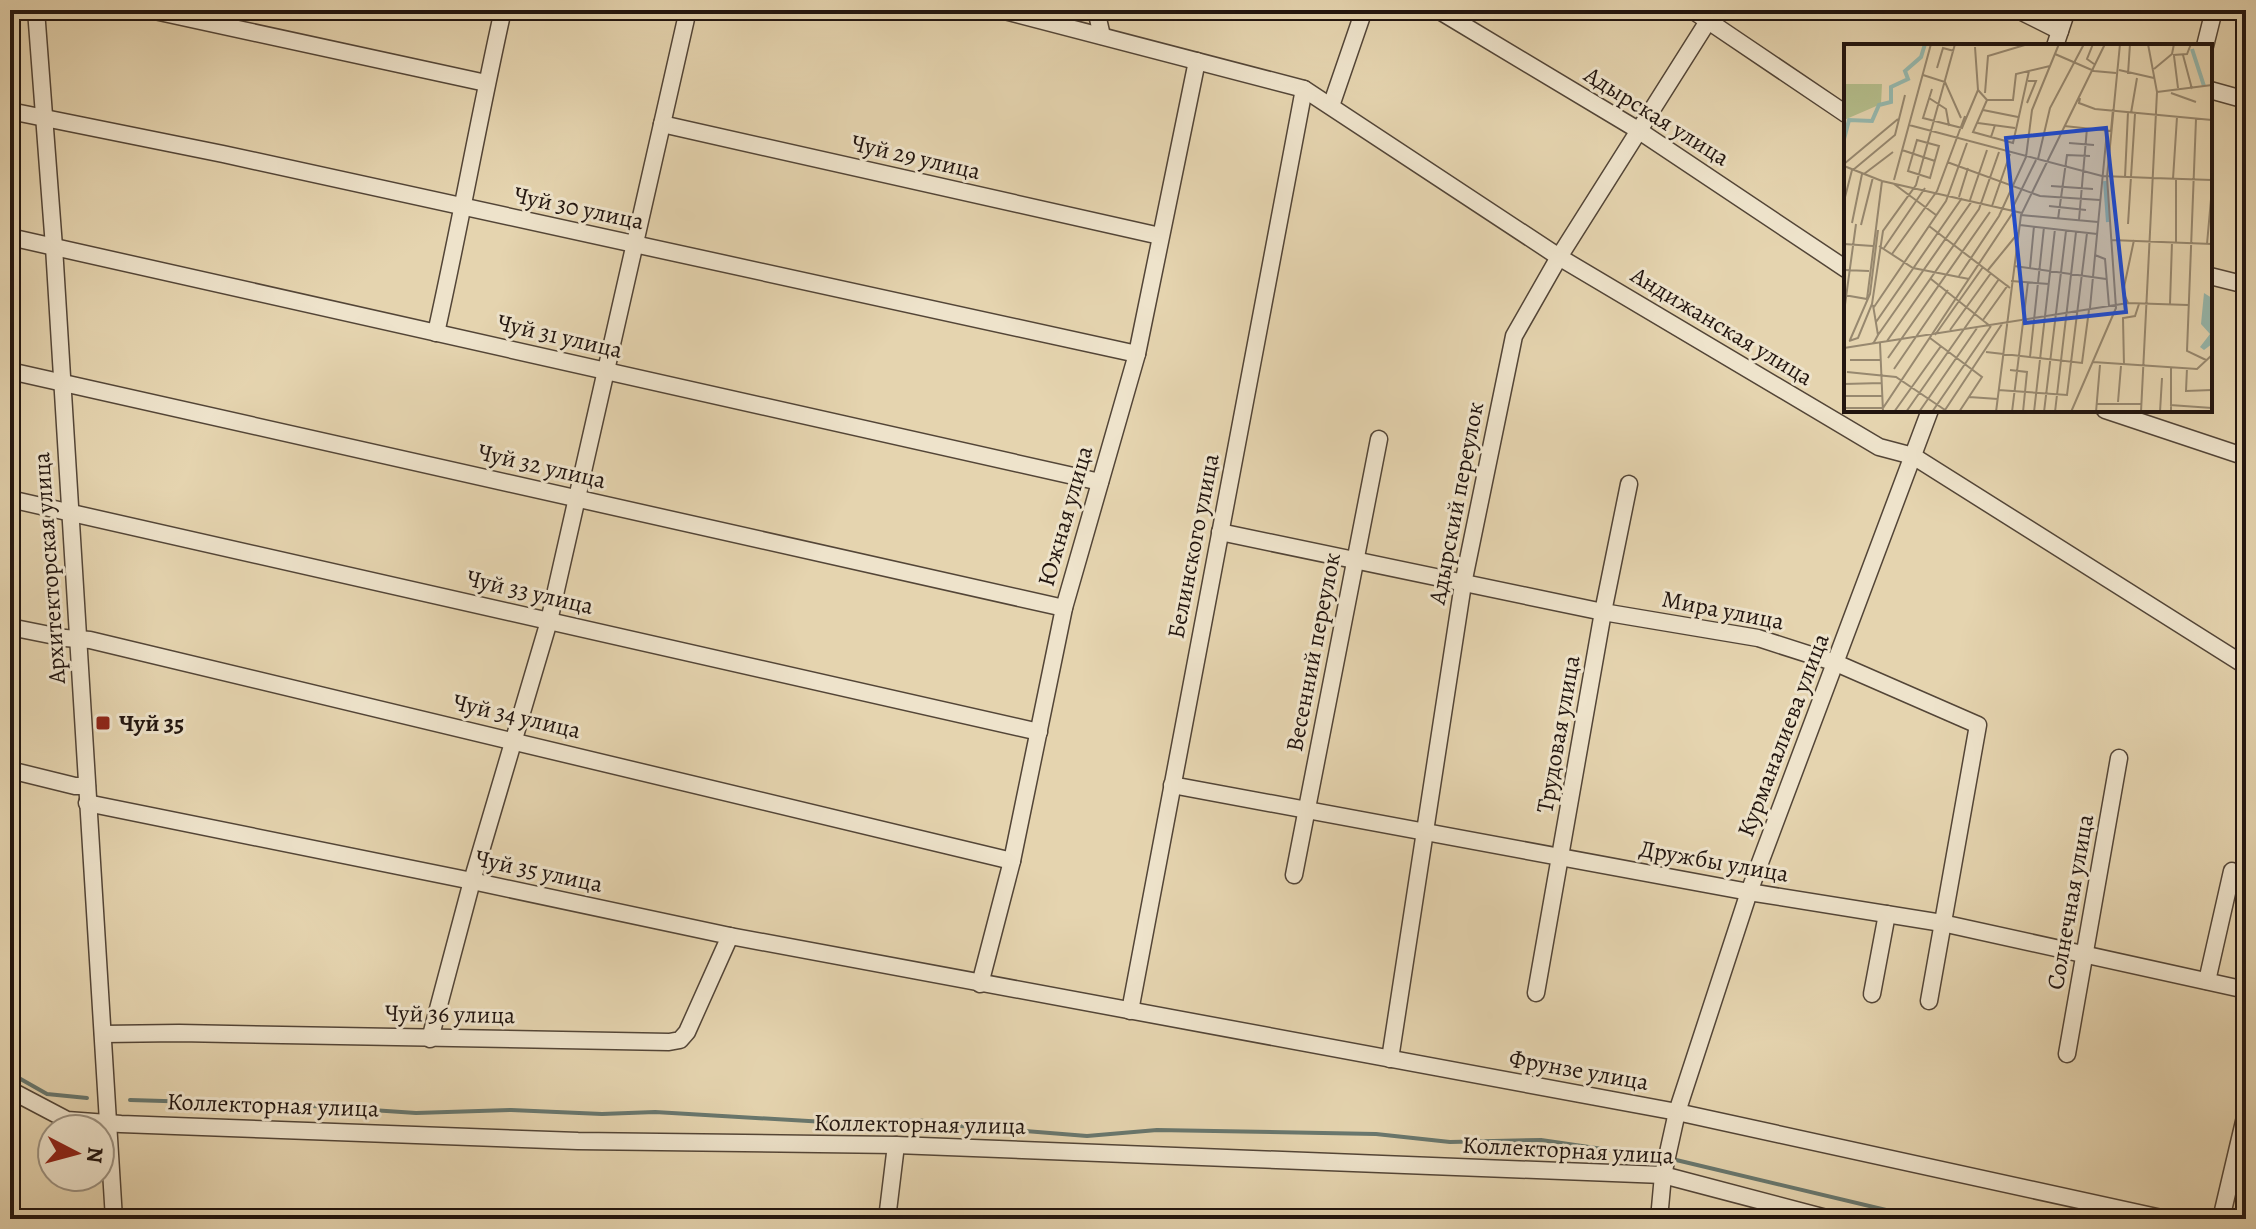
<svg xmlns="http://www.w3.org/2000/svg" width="2256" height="1229" font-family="Alegreya,serif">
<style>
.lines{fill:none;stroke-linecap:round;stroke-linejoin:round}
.stream{stroke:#68776e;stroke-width:4}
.minor-casing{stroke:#534537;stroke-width:19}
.minor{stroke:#eee3cb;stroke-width:16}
.poi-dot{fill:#8f2418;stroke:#eee3cb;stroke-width:3}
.labels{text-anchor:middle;stroke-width:6;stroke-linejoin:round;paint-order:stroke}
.street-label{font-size:24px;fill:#22150f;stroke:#eee3cb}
.poi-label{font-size:24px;font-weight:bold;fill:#22150f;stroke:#eee3cb;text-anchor:start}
.inset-river{fill:none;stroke:#96b8ad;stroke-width:4}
.inset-road{fill:none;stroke:#97886f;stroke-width:2}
.view{fill:#1d4ed8;fill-opacity:0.15;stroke:#1d4ed8;stroke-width:4}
.inset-edge{fill:none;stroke:#22150f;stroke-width:4}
</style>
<rect width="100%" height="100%" fill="#e5d4af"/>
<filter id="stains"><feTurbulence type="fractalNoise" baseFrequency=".0025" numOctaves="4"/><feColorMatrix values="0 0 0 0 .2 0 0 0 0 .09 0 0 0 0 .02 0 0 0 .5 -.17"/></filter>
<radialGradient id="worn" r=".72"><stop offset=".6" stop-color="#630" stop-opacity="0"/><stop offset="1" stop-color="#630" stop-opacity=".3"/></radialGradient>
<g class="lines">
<g class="stream">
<path d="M 10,1073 L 47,1094 L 87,1098"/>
<path d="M 130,1100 L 298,1105 L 416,1113 L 511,1110 L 602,1114 L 655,1112 L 876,1125 L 917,1120 L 961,1126 L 1087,1136 L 1157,1130 L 1376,1134 L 1450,1142 L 1541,1140 L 1664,1158"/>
<path d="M 1672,1159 L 1924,1219"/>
</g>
<defs>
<g id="minor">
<path d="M 36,10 L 54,247 L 114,1219"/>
<path d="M 150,10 L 486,83"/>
<path d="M 1001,10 L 1304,89 L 1559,257 L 1879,447 L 1913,456 L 2246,666"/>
<path d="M 1096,10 L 1102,36"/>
<path d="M 1438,10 L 1638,130 L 1846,269"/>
<path d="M 1692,10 L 1846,114"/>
<path d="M 2018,10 L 2060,31"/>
<path d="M 2055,46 L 2067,10"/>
<path d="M 2205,46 L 2214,10"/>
<path d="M 2210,90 L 2246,100"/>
<path d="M 1331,106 L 1364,10"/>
<path d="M 10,111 L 223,154 L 1137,354"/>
<path d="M 662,124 L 1160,236"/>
<path d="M 10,237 L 1100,482"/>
<path d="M 2210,276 L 2246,285"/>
<path d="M 436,333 C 460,226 479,117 503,10"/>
<path d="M 10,371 L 1064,608"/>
<path d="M 2105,410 L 2246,457"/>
<path d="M 10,499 L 1039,732"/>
<path d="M 1220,532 L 1603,612 L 1758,638 L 1836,663 L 1978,725 L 1929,1001"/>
<path d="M 10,627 L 65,638 L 90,640 L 1012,861"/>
<path d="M 10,770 L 75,786 L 87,786"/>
<path d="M 1172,785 L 1749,892 L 1942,923 L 2246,990"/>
<path d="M 87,803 L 472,881 L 730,936 L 1677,1112 L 2166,1219"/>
<path d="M 1294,875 L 1379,439"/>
<path d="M 2207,981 L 2232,871"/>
<path d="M 980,984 L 1012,861 L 1064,608 L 1137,354 L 1197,61"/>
<path d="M 1536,993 L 1603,612 L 1629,484"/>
<path d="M 1872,994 L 1887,914"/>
<path d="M 1130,1011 L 1304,89"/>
<path d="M 103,1034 L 179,1033 L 669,1042 L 680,1040 L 687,1032 L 730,936"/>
<path d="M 430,1039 L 472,881 L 549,621 L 688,10"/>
<path d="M 2067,1054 L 2119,758"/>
<path d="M 1390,1059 L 1463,584 L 1514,336 L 1559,257 L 1715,10"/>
<path d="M 10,1090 L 67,1120 L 121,1124 L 578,1141 L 896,1145 L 1663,1175 L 1830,1219"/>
<path d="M 246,1219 L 257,1219"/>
<path d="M 887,1219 L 896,1145"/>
<path d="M 1659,1219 L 1663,1175 L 1677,1112 L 1749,892 L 1930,410"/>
<path d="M 2221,1219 L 2246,1113"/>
</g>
</defs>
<use href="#minor" class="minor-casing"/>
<use href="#minor" class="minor"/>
</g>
<rect class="poi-dot" x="95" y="715" width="16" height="16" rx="4"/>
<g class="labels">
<g class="street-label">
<text transform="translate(1657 116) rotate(32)" y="8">Адырская улица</text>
<text transform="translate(916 157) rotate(13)" y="8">Чуй 29 улица</text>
<text transform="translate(579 208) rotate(12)" y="8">Чуй 30 улица</text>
<text transform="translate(1722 326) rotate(31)" y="8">Андижанская улица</text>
<text transform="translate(560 336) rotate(13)" y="8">Чуй 31 улица</text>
<text transform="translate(542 466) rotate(13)" y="8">Чуй 32 улица</text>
<text transform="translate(1456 503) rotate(-79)" y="8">Адырский переулок</text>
<text transform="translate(1065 516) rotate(-74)" y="8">Южная улица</text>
<text transform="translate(1193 546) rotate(-79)" y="8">Белинского улица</text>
<text transform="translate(49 568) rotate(-94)" y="8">Архитекторская улица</text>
<text transform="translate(530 592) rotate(13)" y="8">Чуй 33 улица</text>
<text transform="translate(1723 610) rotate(11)" y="8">Мира улица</text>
<text transform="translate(1313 652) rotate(-79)" y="8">Весенний переулок</text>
<text transform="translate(517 716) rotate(13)" y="8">Чуй 34 улица</text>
<text transform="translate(1558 734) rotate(-80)" y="8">Трудовая улица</text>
<text transform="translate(1783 735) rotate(-69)" y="8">Курманалиева улица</text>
<text transform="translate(1714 861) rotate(10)" y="8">Дружбы улица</text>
<text transform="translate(539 871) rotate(12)" y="8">Чуй 35 улица</text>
<text transform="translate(2070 902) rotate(-80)" y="8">Солнечная улица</text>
<text transform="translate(450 1014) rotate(1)" y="8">Чуй 36 улица</text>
<text transform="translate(1579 1070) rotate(10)" y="8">Фрунзе улица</text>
<text transform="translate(273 1105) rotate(2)" y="8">Коллекторная улица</text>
<text transform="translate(920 1124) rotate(1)" y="8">Коллекторная улица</text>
<text transform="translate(1568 1150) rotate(3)" y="8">Коллекторная улица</text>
</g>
<g class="poi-label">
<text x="119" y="731">Чуй 35</text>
</g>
</g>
<g transform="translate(1844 44)">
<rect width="368" height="368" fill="#e5d4af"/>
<path d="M 0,40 L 38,40 L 37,60 L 0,76 Z" fill="#b4bd8b"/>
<path d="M 360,249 L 368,254 L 368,300 L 360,306 L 356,303 L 366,290 L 357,280 Z" fill="#96b8ad"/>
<path class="inset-river" d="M 348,5 L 360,42M 0,95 L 5,76 L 28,77 L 35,61 L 47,58 L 47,43 L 64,35 L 61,27 L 77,13 L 81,0M 261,137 L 264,178"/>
<path class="inset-road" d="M 249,0 L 243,15 L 250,20M 211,10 L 250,27 L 272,29M 329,11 L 343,10 L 347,0M 339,11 L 348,45M 330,12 L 334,44M 93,24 L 99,4 L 110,7M 310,25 L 328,10 L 330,0M 275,26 L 310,34M 284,30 L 286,0M 79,31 L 101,38 L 117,74M 88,45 L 79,74 L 118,84 L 134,46 L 131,3M 134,46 L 143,56 L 169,56 L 172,30 L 206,22M 313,48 L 368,41M 141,49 L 144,12 L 184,0M 327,49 L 352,58M 85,54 L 102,65 L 105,82M 236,54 L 235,59 L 251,65 L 368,76M 143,56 L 129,88 L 147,93 L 151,81M 183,59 L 192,37 L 184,37M 139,66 L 174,73M 287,69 L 293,34M 352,75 L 343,307 L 362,316M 134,79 L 171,84M 65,81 L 258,132 L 309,134M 220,82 L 267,87 L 269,65M 147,93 L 169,99 L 185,27M 73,96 L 95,102 L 86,134 L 64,127 ZM 225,99 L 250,101M 58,106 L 91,117M 194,115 L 206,64 L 240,0M 103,118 L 196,152 L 256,156M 0,120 L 54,75M 0,122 L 38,137 L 178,169M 9,126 L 51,91 L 61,51M 20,130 L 49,108M 281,133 L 284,68M 309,134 L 368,136M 329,135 L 333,73M 50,136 L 87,0M 50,140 L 92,171M 207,142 L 249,145M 115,153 L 124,124M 126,156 L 143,106M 0,157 L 8,126M 148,162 L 166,110M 205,162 L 242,166M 167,167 L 192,116M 177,171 L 254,178M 214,175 L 223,111 L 246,112M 235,176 L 243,84M 8,179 L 18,130M 284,180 L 291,70M 17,181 L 29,133M 176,181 L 253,190M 85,182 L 166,244M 267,196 L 368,200M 332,198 L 332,135M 0,200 L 29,202M 363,200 L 368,144M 35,202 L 69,224 L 125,235M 40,204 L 81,144M 48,210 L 93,147 L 121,72M 251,211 L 261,215 L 265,262M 170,222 L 262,235M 186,224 L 190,182M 0,226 L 25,227M 144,226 L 175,188M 115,232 L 155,172 L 182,113 L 188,66 L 215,0M 87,235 L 146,282M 167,237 L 205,240M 0,251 L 23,255 L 38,137M 284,259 L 279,248 L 290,196M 326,260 L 328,198M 29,261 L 34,291 L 29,300M 30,263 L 102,157 L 123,99M 246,264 L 263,87M 0,268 L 12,180M 139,276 L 164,241M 32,278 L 118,154M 106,286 L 147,229M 34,291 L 128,157M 91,291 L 139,223M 86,294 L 138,333 L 115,368M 6,296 L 26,250 L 34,186M 5,297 L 14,294 L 28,260 L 39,187 L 72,141 L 111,0M 43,297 L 135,165 L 155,108M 36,299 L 39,368M 0,304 L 284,259 L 344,261M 142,308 L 238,319 L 245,266M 186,313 L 200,183M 44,314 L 146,168M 6,316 L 37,316M 249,318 L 353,325 L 368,311M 280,322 L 279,274 L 291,272 L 295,260M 343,324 L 342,347 L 368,346M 50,325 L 104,246M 166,326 L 183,328 L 179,368M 3,328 L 52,333 L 104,368M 0,340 L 38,339M 154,346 L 223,351 L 243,189M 0,352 L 38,352M 125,353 L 154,355M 274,358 L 277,322M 253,360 L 298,360M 326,361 L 368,364M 0,364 L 39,364 L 170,167M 101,366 L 158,280M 50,368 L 97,302M 62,368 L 155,235M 75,368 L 133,284M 88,368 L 147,282M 152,368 L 177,171 L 261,0M 168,368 L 184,238M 190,368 L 211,185M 200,368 L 222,187M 211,368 L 232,188M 227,368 L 272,264 L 263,133 L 276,0M 252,368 L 256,321M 297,368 L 313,48 L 304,0M 316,368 L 318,334M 327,368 L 327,324"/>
<path class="view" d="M 262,84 L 282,268 L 181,279 L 162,94 Z"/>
<rect width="368" height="368" class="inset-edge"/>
</g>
<rect width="2256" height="1229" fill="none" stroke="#e5d4af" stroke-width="40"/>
<rect x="12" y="12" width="2232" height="1205" fill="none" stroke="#22150f" stroke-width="4"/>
<rect x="20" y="20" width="2216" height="1189" fill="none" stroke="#22150f" stroke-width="2"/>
<g transform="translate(76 1153) rotate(96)"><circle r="38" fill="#eee3cb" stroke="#9c9180" stroke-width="2"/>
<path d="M0-6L14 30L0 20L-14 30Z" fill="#8f2418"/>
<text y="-12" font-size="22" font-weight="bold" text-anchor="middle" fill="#22150f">N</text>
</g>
<rect width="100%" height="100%" filter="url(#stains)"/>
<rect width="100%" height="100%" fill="url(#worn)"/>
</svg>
